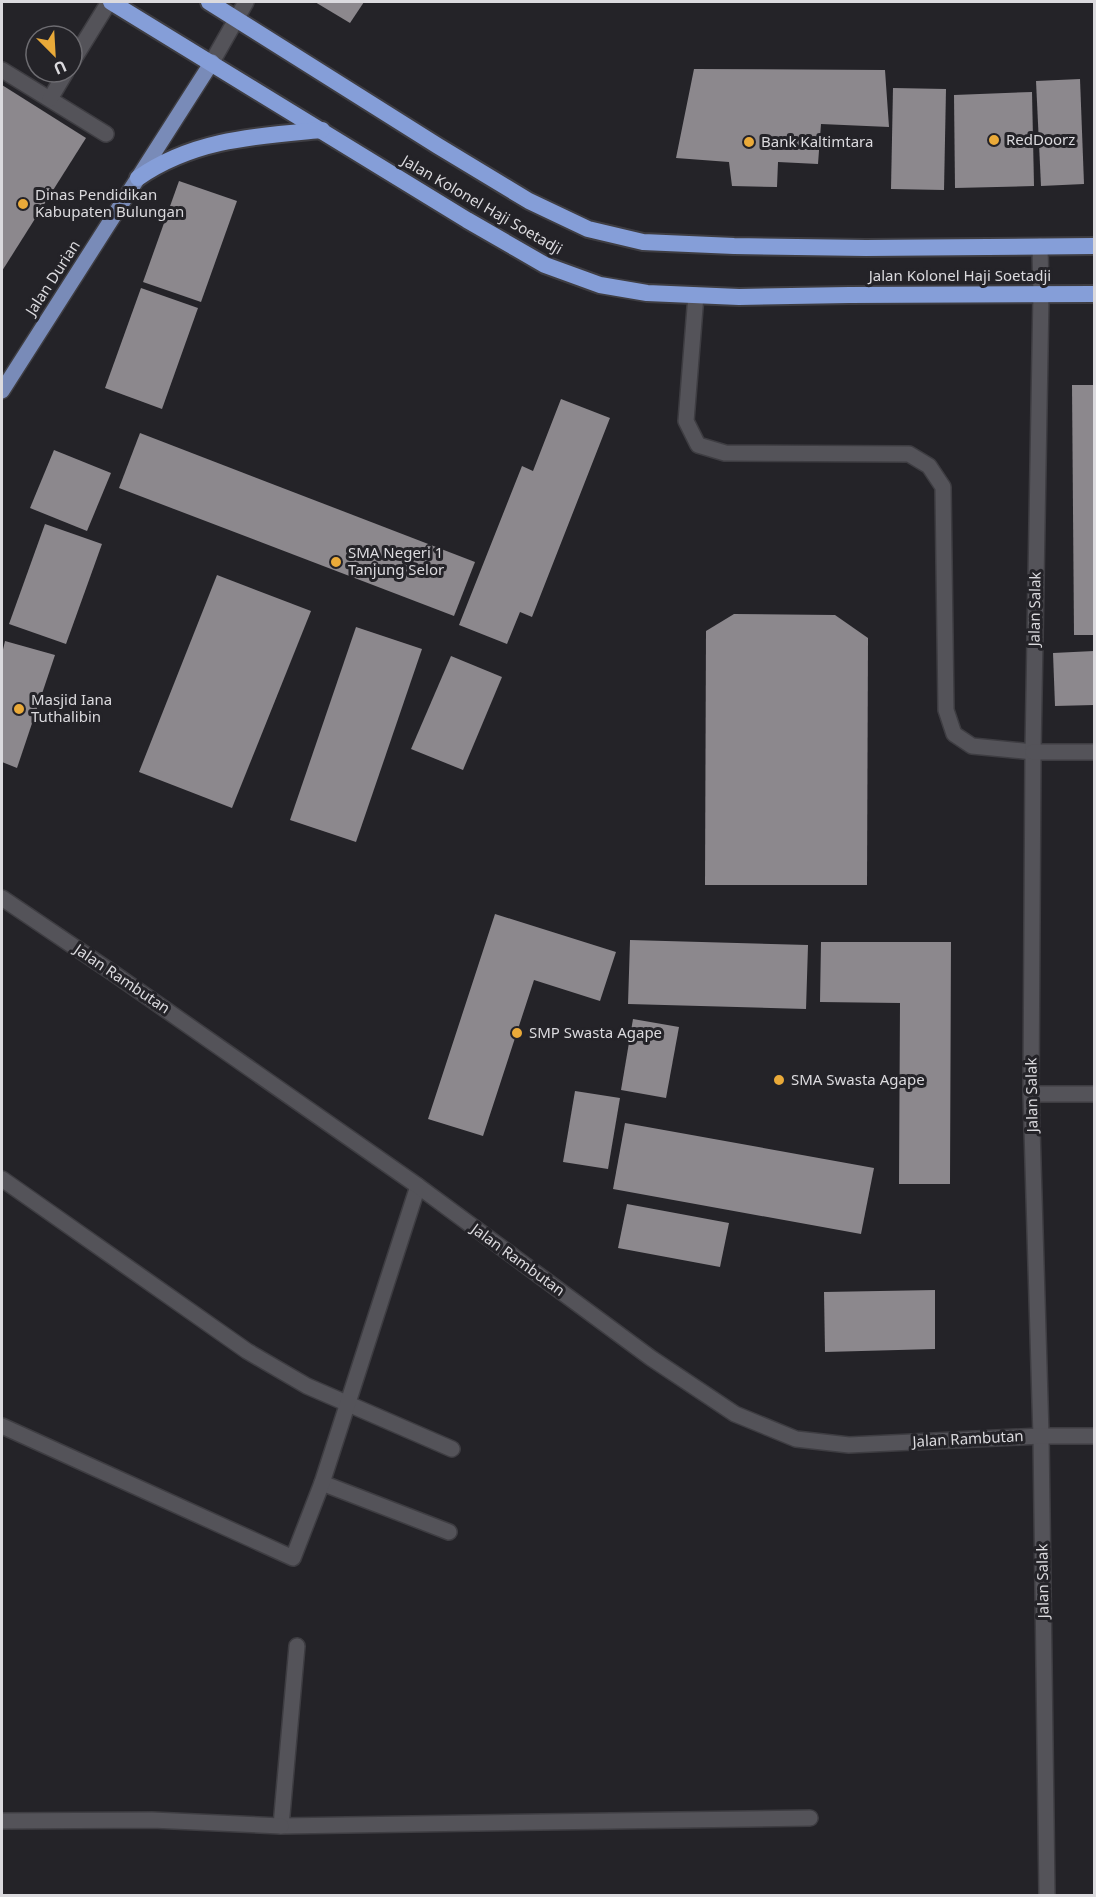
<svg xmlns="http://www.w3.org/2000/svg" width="1096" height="1897" font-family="'Noto Sans',sans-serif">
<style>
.building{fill:#8c888d}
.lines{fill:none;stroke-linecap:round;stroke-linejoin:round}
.service-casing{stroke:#3e3d42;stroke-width:18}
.minor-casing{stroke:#3e3d42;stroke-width:18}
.tertiary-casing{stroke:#3e3d42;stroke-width:18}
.primary-casing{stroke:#3e3d42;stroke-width:18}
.trunk-casing{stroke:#3e3d42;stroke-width:20}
.service{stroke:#545359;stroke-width:15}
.minor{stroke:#545359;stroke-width:15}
.tertiary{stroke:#545359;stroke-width:15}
.primary{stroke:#798bb8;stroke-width:15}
.trunk{stroke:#859ed8;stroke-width:16}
.poi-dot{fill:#eaaa39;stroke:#242328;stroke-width:2}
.labels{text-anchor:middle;stroke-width:6;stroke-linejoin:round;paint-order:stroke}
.poi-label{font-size:15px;fill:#dbdade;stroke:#242328;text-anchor:start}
.street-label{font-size:15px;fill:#dbdade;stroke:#242328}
</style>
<rect width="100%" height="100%" fill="#242328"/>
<g class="building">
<path d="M 315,2 L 364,2 L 350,23 Z"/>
<path d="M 694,69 L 885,70 L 889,127 L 821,124 L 818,164 L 778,162 L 777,187 L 732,186 L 729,162 L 676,158 Z"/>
<path d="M 1080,79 L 1084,184 L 1041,186 L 1036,81 Z"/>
<path d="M 2,85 L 86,138 L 2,271 Z"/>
<path d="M 893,88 L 946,89 L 944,190 L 891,189 Z"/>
<path d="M 1032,92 L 1034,186 L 955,188 L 954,95 Z"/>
<path d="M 179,181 L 237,201 L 201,302 L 143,282 Z"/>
<path d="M 141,288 L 198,308 L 162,409 L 105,388 Z"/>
<path d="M 1072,385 L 1094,385 L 1094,635 L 1074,635 Z"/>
<path d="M 561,399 L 610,418 L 532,617 L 520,612 L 507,644 L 459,625 L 522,466 L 533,471 Z"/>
<path d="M 140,433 L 475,562 L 454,616 L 119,488 Z"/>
<path d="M 54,450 L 111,473 L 87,531 L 30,508 Z"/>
<path d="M 45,524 L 102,544 L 66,644 L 9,624 Z"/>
<path d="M 217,575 L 311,611 L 232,808 L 139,772 Z"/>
<path d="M 734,614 L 835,615 L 868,638 L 867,885 L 705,885 L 706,631 Z"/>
<path d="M 356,627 L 422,649 L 356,842 L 290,820 Z"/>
<path d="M 5,641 L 55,655 L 17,768 L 2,762 L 2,654 Z"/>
<path d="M 1094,651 L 1094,705 L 1055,706 L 1053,653 Z"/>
<path d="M 451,656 L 502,677 L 463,770 L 411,749 Z"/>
<path d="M 495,914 L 616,952 L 600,1001 L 534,980 L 483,1136 L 428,1119 Z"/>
<path d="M 630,940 L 808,945 L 806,1009 L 628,1004 Z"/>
<path d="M 821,942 L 951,942 L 950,1184 L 899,1184 L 900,1003 L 820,1002 Z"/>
<path d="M 633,1019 L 679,1027 L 666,1098 L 621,1090 Z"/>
<path d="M 575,1091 L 620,1098 L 608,1169 L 563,1162 Z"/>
<path d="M 625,1123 L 874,1168 L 861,1234 L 613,1189 Z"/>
<path d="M 627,1204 L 729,1223 L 720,1267 L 618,1248 Z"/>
<path d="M 935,1290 L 935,1349 L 825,1352 L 824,1292 Z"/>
</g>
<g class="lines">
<defs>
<g id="service">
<path d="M 72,62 L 109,2"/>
<path d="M 2,70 L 106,134"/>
<path d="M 50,99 L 66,72"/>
<path d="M 696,295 L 686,421 L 698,445 L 725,453 L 909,454 L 929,466 L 943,487 L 946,710 L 954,734 L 972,746 L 1033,752"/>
<path d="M 322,1483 L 449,1532"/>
<path d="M 297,1646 L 281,1826 L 810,1818"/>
</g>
<g id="minor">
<path d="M 212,62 L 246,2"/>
<path d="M 1040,246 L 1041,294 L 1033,752 L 1031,1094 L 1041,1436 L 1047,1896"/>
<path d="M 1033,752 L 1094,752"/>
<path d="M 1031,1094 L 1094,1094"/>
<path d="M 2,1179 L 247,1351 L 307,1386 L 452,1449"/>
<path d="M 2,1426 L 293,1558 L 322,1483 L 418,1186"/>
<path d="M 2,1821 L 152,1820 L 281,1826"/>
</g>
<path id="tertiary" d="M 2,898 L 116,975 L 418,1186 L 651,1358 L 735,1414 L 796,1439 L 849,1445 L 1041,1436 L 1094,1436"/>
<path id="primary" d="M 2,391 L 212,62"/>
<g id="trunk">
<path d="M 111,2 L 467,220 L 545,265 L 600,285 L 647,293 L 739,297 L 849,295 L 1094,294"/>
<path d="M 209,2 L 438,146 L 529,201 L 588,229 L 643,242 L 734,246 L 866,248 L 1094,246"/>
<path d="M 138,178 C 194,139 257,136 322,130"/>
</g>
</defs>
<use href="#service" class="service-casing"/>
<use href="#minor" class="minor-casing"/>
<use href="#tertiary" class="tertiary-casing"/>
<use href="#primary" class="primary-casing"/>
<use href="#trunk" class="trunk-casing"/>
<use href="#service" class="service"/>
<use href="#minor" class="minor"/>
<use href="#tertiary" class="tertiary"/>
<use href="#primary" class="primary"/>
<use href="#trunk" class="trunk"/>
</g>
<g class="poi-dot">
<circle cx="994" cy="140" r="6"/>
<circle cx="749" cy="142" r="6"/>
<circle cx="23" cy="204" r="6"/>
<circle cx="336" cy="562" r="6"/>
<circle cx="19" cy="709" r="6"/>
<circle cx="517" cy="1033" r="6"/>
<circle cx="779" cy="1080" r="6"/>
</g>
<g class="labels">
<g class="poi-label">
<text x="1006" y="145">RedDoorz</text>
<text x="761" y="147">Bank Kaltimtara</text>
<text x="35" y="200">Dinas Pendidikan<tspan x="35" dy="17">Kabupaten Bulungan</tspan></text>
<text x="348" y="558">SMA Negeri 1<tspan x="348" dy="17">Tanjung Selor</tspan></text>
<text x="31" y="705">Masjid Iana<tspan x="31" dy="17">Tuthalibin</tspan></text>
<text x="529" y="1038">SMP Swasta Agape</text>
<text x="791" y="1085">SMA Swasta Agape</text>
</g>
<g class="street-label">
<text transform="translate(482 205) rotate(30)" y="5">Jalan Kolonel Haji Soetadji</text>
<text x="960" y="281">Jalan Kolonel Haji Soetadji</text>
<text transform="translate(53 278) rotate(-57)" y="5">Jalan Durian</text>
<text transform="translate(1035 609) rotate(-89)" y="5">Jalan Salak</text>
<text transform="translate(122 979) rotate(34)" y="5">Jalan Rambutan</text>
<text transform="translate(1032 1095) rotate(-91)" y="5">Jalan Salak</text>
<text transform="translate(518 1260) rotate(36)" y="5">Jalan Rambutan</text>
<text transform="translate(968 1439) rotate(-3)" y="5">Jalan Rambutan</text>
<text transform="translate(1043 1581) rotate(-91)" y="5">Jalan Salak</text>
</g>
</g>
<rect width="1096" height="1897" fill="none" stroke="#dbdade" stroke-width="6"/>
<g transform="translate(54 54) rotate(156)"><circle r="28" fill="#242328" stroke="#6d6c71" stroke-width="1.5"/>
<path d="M0-4.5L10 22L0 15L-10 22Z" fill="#eaaa39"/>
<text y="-9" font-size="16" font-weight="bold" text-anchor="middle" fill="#dbdade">U</text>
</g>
</svg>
